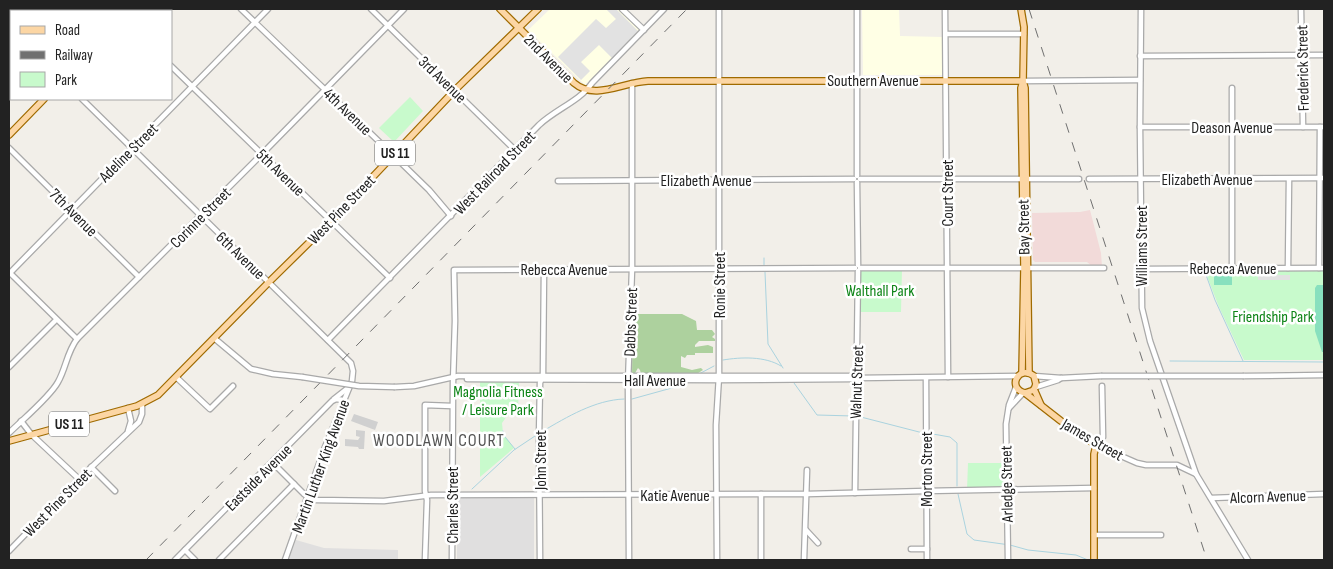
<svg xmlns="http://www.w3.org/2000/svg" width="1333" height="569" font-family="'Sofia Sans Condensed',sans-serif">
<style>
.residential{fill:#e0dfdf}
.commercial{fill:#f2dad9}
.education{fill:#ffffe5}
.religious{fill:#d0d0d0}
.forest{fill:#add19e}
.park{fill:#c8facc}
.pitch{fill:#88e0be}
.parking{fill:#e2e2e2}
.lines{fill:none;stroke-linecap:round;stroke-linejoin:round}
.stream{stroke:#aad3df;stroke-width:1}
.minor-casing{stroke:#a9a9a9;stroke-width:7}
.major-casing{stroke:#a06b00;stroke-width:8}
.minor{stroke:#fff;stroke-width:4.5}
.major{stroke:#fcd6a4;stroke-width:5.5}
.rail{stroke:#707070;stroke-width:1;stroke-dasharray:10 10;stroke-linecap:butt}
.minor-bridge-casing{stroke:#a9a9a9;stroke-width:7;stroke-linecap:butt}
.minor-bridge{stroke:#fff;stroke-width:4.5}
.labels{text-anchor:middle;stroke-width:5;stroke-linejoin:round;paint-order:stroke}
.shield{fill:#fff;stroke:#646464;stroke-width:1}
.shield-label{font-size:15px;font-weight:bold;fill:#222}
.street-label{font-size:16px;fill:#222;stroke:#fff}
.park-label{font-size:16px;fill:#0c8416;stroke:#fff}
.neighbourhood-label{font-size:18px;letter-spacing:1px;fill:#555;stroke:#fff}
</style>
<rect width="100%" height="100%" fill="#f2efe9"/>
<g class="residential">
<rect x="457" y="497" width="77" height="63"/>
<path d="M 296,540 L 324,548 L 398,550 L 398,560 L 288,560 Z"/>
</g>
<path class="commercial" d="M 1090,210 L 1101,253 L 1102,267 L 1093,267 L 1087,262 L 1035,262 L 1033,260 L 1032,213 L 1080,212 Z"/>
<g class="education">
<path d="M 550,9 L 618,9 L 640,30 L 585,85 L 528,30 Z"/>
<path d="M 862,9 L 899,9 L 900,36 L 943,37 L 943,75 L 863,75 Z"/>
</g>
<g class="religious">
<path d="M 354,414 L 378,422 L 375,430 L 351,421 Z"/>
<path d="M 356,430 L 365,431 L 364,449 L 359,449 L 358,447 L 345,446 L 345,439 L 358,440 L 360,437 L 356,436 Z"/>
</g>
<path class="forest" d="M 633,314 L 682,314 L 696,321 L 697,330 L 712,330 L 715,334 L 712,337 L 715,339 L 715,341 L 699,341 L 695,345 L 695,347 L 708,345 L 713,347 L 713,353 L 695,353 L 695,355 L 687,355 L 685,358 L 681,356 L 681,367 L 692,370 L 701,368 L 703,370 L 695,375 L 647,375 L 645,373 L 643,375 L 641,374 L 640,370 L 638,368 L 634,375 L 632,374 Z"/>
<g class="park">
<path d="M 410,97 L 423,111 L 394,142 L 379,128 Z"/>
<path d="M 902,269 L 901,312 L 858,312 L 860,270 Z"/>
<path d="M 1324,270 L 1324,360 L 1244,360 L 1219,307 L 1205,271 Z"/>
<path d="M 480,381 L 519,381 L 518,412 L 507,416 L 502,423 L 503,433 L 514,448 L 480,477 Z"/>
<path d="M 968,463 L 1007,463 L 1007,490 L 967,490 Z"/>
</g>
<g class="pitch">
<rect x="1214" y="275" width="18" height="10"/>
<path d="M 1317,285 L 1324,285 L 1324,352 L 1322,352 L 1315,331 L 1315,288 Z"/>
</g>
<g class="parking">
<path d="M 606,9 L 616,9 L 638,31 L 612,58 L 599,45 L 581,62 L 590,71 L 581,80 L 558,57 L 596,19 L 606,28 L 616,19 Z"/>
<rect x="1258" y="275" width="32" height="5"/>
</g>
<g class="lines">
<g class="stream">
<path d="M 764,258 L 764,265"/>
<path d="M 765,272 L 768,344 L 783,368"/>
<path d="M 1205,272 L 1215,300 L 1243,361"/>
<path d="M 723,360 C 741,357 765,356 781,366"/>
<path d="M 1170,361 L 1324,362"/>
<path d="M 699,374 L 714,366"/>
<path d="M 794,383 L 817,415 L 853,416"/>
<path d="M 632,399 L 679,386"/>
<path d="M 857,416 L 923,433"/>
<path d="M 503,431 L 505,437 L 515,449"/>
<path d="M 543,431 C 567,417 595,400 624,399"/>
<path d="M 927,433 L 950,437 L 957,443 L 957,486"/>
<path d="M 472,489 L 514,450 L 535,436"/>
<path d="M 958,494 L 967,534 L 974,540 L 1010,545 L 1028,550 L 1076,555 L 1088,560"/>
</g>
<defs>
<g id="minor">
<path d="M 29,9 L 29,11"/>
<path d="M 241,9 L 393,155 L 429,190 L 451,216"/>
<path d="M 371,9 L 515,150"/>
<path d="M 622,9 L 644,30"/>
<path d="M 945,9 L 948,377"/>
<path d="M 1141,9 L 1140,127 L 1142,308 L 1150,341 L 1196,474"/>
<path d="M 1301,9 L 1303,127"/>
<path d="M 90,11 L 90,9"/>
<path d="M 9,14 L 11,14"/>
<path d="M 9,25 L 11,27"/>
<path d="M 946,34 L 1024,34"/>
<path d="M 1140,56 L 1324,55"/>
<path d="M 171,66 L 390,278"/>
<path d="M 1023,81 L 1140,80"/>
<path d="M 82,99 L 351,363 L 353,371 L 352,381 L 325,447 L 285,560"/>
<path d="M 1140,127 L 1324,127"/>
<path d="M 9,148 L 139,277"/>
<path d="M 857,176 L 857,9"/>
<path d="M 860,179 L 1079,179"/>
<path d="M 1089,179 L 1324,178"/>
<path d="M 558,181 L 854,179"/>
<path d="M 857,182 L 858,265"/>
<path d="M 860,268 L 1104,268"/>
<path d="M 1232,268 L 1232,88"/>
<path d="M 1288,268 L 1289,179"/>
<path d="M 1319,268 L 1320,127"/>
<path d="M 1141,269 L 1324,268"/>
<path d="M 9,272 L 77,339"/>
<path d="M 9,274 L 268,9"/>
<path d="M 214,338 L 251,369 L 273,374 L 302,377"/>
<path d="M 328,340 L 539,125 C 556,109 580,101 592,83 L 664,9"/>
<path d="M 9,367 L 56,320"/>
<path d="M 1034,376 L 1061,378 L 1101,376"/>
<path d="M 1244,376 L 1324,375"/>
<path d="M 176,377 L 210,409 L 233,386"/>
<path d="M 926,378 L 927,560"/>
<path d="M 467,379 L 718,380 L 854,379"/>
<path d="M 395,387 L 414,386 L 458,376 L 850,376 L 857,378 L 1018,376"/>
<path d="M 1036,387 L 1058,380 L 1061,378"/>
<path d="M 334,399 L 348,388"/>
<path d="M 1009,408 L 1023,393"/>
<path d="M 21,421 L 31,434 L 79,479"/>
<path d="M 128,431 L 131,421 L 128,408"/>
<path d="M 9,433 C 22,420 50,397 58,382 C 66,368 67,352 77,339 L 262,154 L 404,9"/>
<path d="M 1096,445 L 1137,463 L 1146,465 L 1177,465 L 1196,474 L 1248,560"/>
<path d="M 1100,447 L 1103,437 L 1102,386"/>
<path d="M 272,462 L 304,494 L 308,497 L 316,500 L 384,501 L 431,495 L 807,494 L 926,491 L 1094,488"/>
<path d="M 91,467 L 115,491"/>
<path d="M 855,493 L 858,271"/>
<path d="M 761,494 L 761,560"/>
<path d="M 1211,498 L 1324,494"/>
<path d="M 806,530 L 818,543"/>
<path d="M 1094,535 L 1161,535"/>
<path d="M 911,549 L 927,549"/>
<path d="M 185,550 L 195,560"/>
<path d="M 9,551 L 79,479 L 139,422 L 142,414 L 142,404"/>
<path d="M 175,560 L 332,401 L 336,399 L 343,400"/>
<path d="M 219,560 L 294,484"/>
<path d="M 425,560 L 427,500 L 425,491 L 425,405 L 452,406"/>
<path d="M 452,560 L 453,383 L 455,321 L 454,270 L 855,268"/>
<path d="M 540,560 L 539,437 L 540,383 L 543,374 L 544,269"/>
<path d="M 629,560 L 628,383 L 632,269 L 632,83"/>
<path d="M 717,560 L 716,425 L 719,376 L 719,9"/>
<path d="M 804,560 L 807,470"/>
<path d="M 1008,560 L 1006,424 L 1009,405 L 1016,387"/>
</g>
<g id="major">
<path d="M 500,9 L 574,83 C 595,101 623,82 648,81 L 1023,81"/>
<path d="M 1021,9 L 1024,27 L 1023,81 L 1025,88 L 1029,373"/>
<path d="M 132,11 L 134,9"/>
<path d="M 9,135 L 44,99"/>
<path d="M 1022,373 L 1024,268 L 1021,88 L 1023,81"/>
<path d="M 1034,389 L 1041,405"/>
<path d="M 1025,393 L 1034,390 L 1036,384 L 1034,376 C 1019,364 1006,388 1025,393 L 1061,421 L 1096,445 L 1094,454 L 1094,560"/>
<path d="M 9,441 L 137,406 L 158,395 L 269,282 L 331,221 L 455,90 L 538,9"/>
</g>
</defs>
<use href="#minor" class="minor-casing"/>
<use href="#major" class="major-casing"/>
<use href="#minor" class="minor"/>
<use href="#major" class="major"/>
<g class="rail">
<path d="M 1029,9 L 1207,560"/>
<path d="M 146,560 L 687,9"/>
</g>
<defs>
<g id="minor-bridge">
<path d="M 1101,376 L 1244,376"/>
<path d="M 302,377 L 359,386 L 395,387"/>
</g>
</defs>
<use href="#minor-bridge" class="minor-bridge-casing"/>
<use href="#minor-bridge" class="minor-bridge"/>
</g>
<g class="labels">
<g class="shield">
<rect x="375" y="140.5" width="40" height="25" rx="4"/>
<rect x="49" y="411.5" width="40" height="25" rx="4"/>
</g>
<g class="shield-label">
<text x="395" y="158">US 11</text>
<text x="69" y="429">US 11</text>
</g>
<g class="street-label">
<text transform="translate(549 58) rotate(45)" y="6">2nd Avenue</text>
<text transform="translate(1302 68) rotate(-91)" y="6">Frederick Street</text>
<text transform="translate(443 79) rotate(44)" y="6">3rd Avenue</text>
<text x="873" y="86">Southern Avenue</text>
<text transform="translate(348 111) rotate(44)" y="6">4th Avenue</text>
<text x="1232" y="133">Deason Avenue</text>
<text transform="translate(128 152) rotate(-45)" y="6">Adeline Street</text>
<text transform="translate(281 172) rotate(44)" y="6">5th Avenue</text>
<text transform="translate(494 172) rotate(-46)" y="6">West Railroad Street</text>
<text x="1207" y="185">Elizabeth Avenue</text>
<text x="706" y="186">Elizabeth Avenue</text>
<text transform="translate(947 193) rotate(-90)" y="6">Court Street</text>
<text transform="translate(341 209) rotate(-46)" y="6">West Pine Street</text>
<text transform="translate(74 212) rotate(45)" y="6">7th Avenue</text>
<text transform="translate(200 217) rotate(-45)" y="6">Corinne Street</text>
<text transform="translate(1023 227) rotate(-91)" y="6">Bay Street</text>
<text transform="translate(1141 246) rotate(-90)" y="6">Williams Street</text>
<text transform="translate(241 255) rotate(44)" y="6">6th Avenue</text>
<text x="1233" y="274">Rebecca Avenue</text>
<text x="564" y="275">Rebecca Avenue</text>
<text transform="translate(719 285) rotate(-90)" y="6">Ronie Street</text>
<text transform="translate(630 322) rotate(-88)" y="6">Dabbs Street</text>
<text x="655" y="386">Hall Avenue</text>
<text transform="translate(856 382) rotate(-88)" y="6">Walnut Street</text>
<text transform="translate(1093 439) rotate(30)" y="6">James Street</text>
<text transform="translate(540 460) rotate(-90)" y="6">John Street</text>
<text transform="translate(320 466) rotate(-70)" y="6">Martin Luther King Avenue</text>
<text transform="translate(926 469) rotate(-90)" y="6">Morton Street</text>
<text transform="translate(258 477) rotate(-45)" y="6">Eastside Avenue</text>
<text transform="translate(1006 484) rotate(-91)" y="6">Arledge Street</text>
<text x="675" y="501">Katie Avenue</text>
<text transform="translate(1268 496) rotate(-2)" y="6">Alcorn Avenue</text>
<text transform="translate(57 502) rotate(-45)" y="6">West Pine Street</text>
<text transform="translate(452 505) rotate(-90)" y="6">Charles Street</text>
</g>
<g class="park-label">
<text x="880" y="296">Walthall Park</text>
<text x="1273" y="322">Friendship Park</text>
<text x="498" y="397">Magnolia Fitness<tspan x="498" dy="18">/ Leisure Park</tspan></text>
</g>
<g class="neighbourhood-label">
<text x="439" y="446">WOODLAWN COURT</text>
</g>
</g>
<rect width="1333" height="569" fill="none" stroke="#222222" stroke-width="20"/>
<rect x="10" y="10" width="162" height="90" fill="#ffffff" stroke="#a7a7a7"/>
<rect x="20" y="26" width="25" height="8" fill="#fcd6a4" stroke="#a7a7a7"/>
<text x="55" y="35" font-size="15" fill="#222222">Road</text>
<rect x="20" y="51" width="25" height="8" fill="#707070" stroke="#a7a7a7"/>
<text x="55" y="60" font-size="15" fill="#222222">Railway</text>
<rect x="20" y="72" width="25" height="15" fill="#c8facc" stroke="#a7a7a7"/>
<text x="55" y="85" font-size="15" fill="#222222">Park</text>
</svg>
